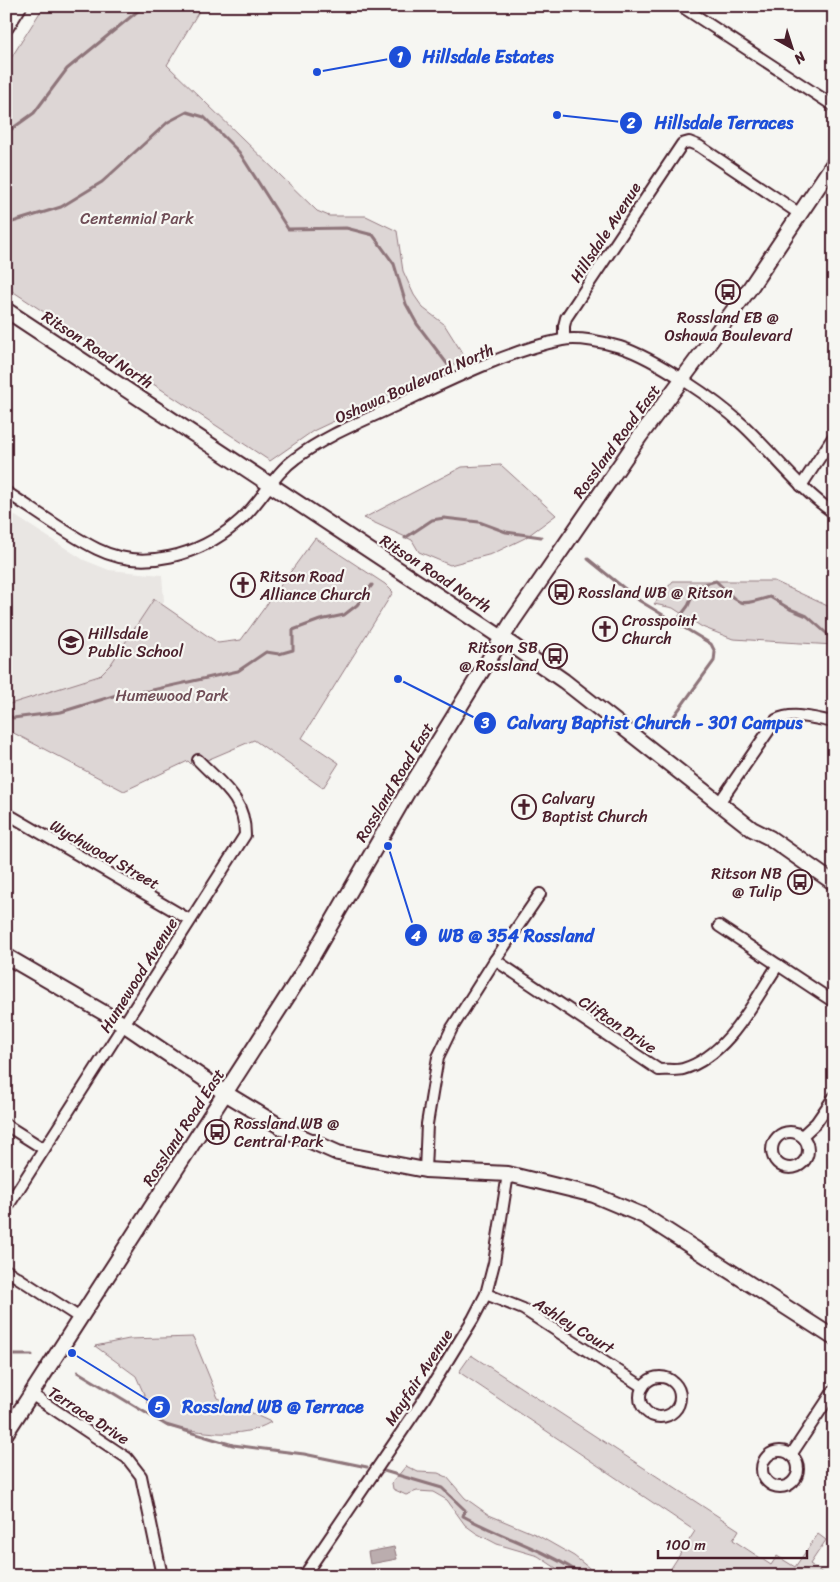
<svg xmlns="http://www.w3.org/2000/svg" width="840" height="1582" font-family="Sriracha,sans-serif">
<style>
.built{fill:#e9e6e3}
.green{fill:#ddd6d5;stroke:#947a80}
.water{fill:#bbadae;stroke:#8e747a}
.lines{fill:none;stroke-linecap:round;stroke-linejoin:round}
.stream{stroke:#8e747a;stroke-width:3}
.street-casing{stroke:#4a1f2b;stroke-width:14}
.secondary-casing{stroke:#4a1f2b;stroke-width:18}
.street{stroke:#f6f6f2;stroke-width:10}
.secondary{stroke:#f6f6f2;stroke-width:14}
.labels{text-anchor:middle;stroke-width:4.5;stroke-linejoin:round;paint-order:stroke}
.park-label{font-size:16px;fill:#6f4d56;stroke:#f6f6f2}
.street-label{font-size:16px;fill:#4a1f2b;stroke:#f6f6f2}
.poi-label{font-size:16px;fill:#4a1f2b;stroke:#f6f6f2;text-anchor:start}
.leader{fill:none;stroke:#1d4ed8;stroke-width:2}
.callout-dot{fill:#1d4ed8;stroke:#f6f6f2;stroke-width:2}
.mark-label{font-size:15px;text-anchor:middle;font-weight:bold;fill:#fff}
.callout-label{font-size:18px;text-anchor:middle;font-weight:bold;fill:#1d4ed8;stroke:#f6f6f2;stroke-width:4.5;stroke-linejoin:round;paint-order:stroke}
</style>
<rect width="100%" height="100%" fill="#f6f6f2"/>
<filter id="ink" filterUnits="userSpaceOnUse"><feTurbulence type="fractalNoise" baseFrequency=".02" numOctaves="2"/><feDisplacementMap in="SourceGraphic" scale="10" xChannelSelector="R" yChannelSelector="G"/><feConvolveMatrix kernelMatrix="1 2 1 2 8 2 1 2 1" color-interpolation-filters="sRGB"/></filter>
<g filter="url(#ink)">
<path class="built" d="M 6,510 L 84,560 L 109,570 L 162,575 L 164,601 L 109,683 L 22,711 L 6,702 Z"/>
<g class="green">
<path d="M 44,6 L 202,6 L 167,65 L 317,211 L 329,216 L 366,216 L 397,231 L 403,271 L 414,295 L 423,308 L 444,324 L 466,359 L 313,431 L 270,461 L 6,287 L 6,66 Z"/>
<path d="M 501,465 L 556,515 L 525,538 L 492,554 L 450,565 L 419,552 L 412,540 L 364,518 L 462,467 Z"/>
<path d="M 315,538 L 385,584 L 393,592 L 302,738 L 339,763 L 323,788 L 254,740 L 193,766 L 188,761 L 124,791 L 6,729 L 6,702 L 10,704 L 99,676 L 111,664 L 154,599 L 218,643 L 241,640 Z"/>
<path d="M 673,581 L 774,581 L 834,609 L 834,645 L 733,639 L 702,627 L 673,608 L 654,604 Z"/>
<path d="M 193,1337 L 218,1398 L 271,1422 C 238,1441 203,1431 167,1427 L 150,1408 L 136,1376 L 95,1346 L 129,1339 Z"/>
<path d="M 471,1355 L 739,1530 L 733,1540 L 771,1565 L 777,1556 L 795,1567 L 818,1534 L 826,1540 L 810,1564 L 827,1576 L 666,1576 L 695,1531 L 459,1372 Z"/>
<path d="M 406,1466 L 418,1472 L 438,1473 L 447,1477 L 465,1498 L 489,1515 L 537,1535 L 574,1556 L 599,1576 L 568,1576 L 538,1556 L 497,1544 L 476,1533 L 465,1525 L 447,1500 L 433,1492 L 417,1491 L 406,1495 L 393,1489 L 392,1483 Z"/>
</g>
<path class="water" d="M 394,1547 L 397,1559 L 370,1564 L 368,1552 Z"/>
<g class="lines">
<g class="stream">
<path d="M 6,133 L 34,113 L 67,69 L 144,6"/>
<path d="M 6,224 L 61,207 L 102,182 L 168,122 L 187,112 L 204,117 L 239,152 L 288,229 L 346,228 L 373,235 L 394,264 L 406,304 L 417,324 L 448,365"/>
<path d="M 405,538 L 432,520 L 444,518 L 479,522 L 506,532 L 541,537"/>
<path d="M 588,559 L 640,601 L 711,644 L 715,652 L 714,661 L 669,723"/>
<path d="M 676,622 L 688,606 L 697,586 L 716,581 C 741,605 736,607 770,597 L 790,609 L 807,616 L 834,640"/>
<path d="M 6,713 L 13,718 L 61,712 L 123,693 L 148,691 L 238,671 L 266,652 L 279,654 L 293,650 L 293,630 L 320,620 L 344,615 L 357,605 L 372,585"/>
<path d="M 6,1355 L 32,1355"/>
<path d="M 78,1372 L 166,1425 L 233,1445 L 304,1454 L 367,1467"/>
<path d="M 384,1471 L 442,1488 L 465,1510 L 463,1516 C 503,1538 546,1550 584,1576"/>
</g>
<defs>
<g id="street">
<path d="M 681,6 L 834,106"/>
<path d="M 564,339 L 564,326 L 566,318 L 682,144 L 689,142 L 699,146 L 800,214"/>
<path d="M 801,486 L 834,436"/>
<path d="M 6,492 C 36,511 65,533 97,549 C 143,572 200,555 237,523 C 260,505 272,475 296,458 C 325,436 361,422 395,406 C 444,383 509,350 562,340 C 579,337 604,342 620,347 C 655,358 716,400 743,425 C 774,454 798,488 834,513"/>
<path d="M 719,803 L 776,720 C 793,711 816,719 834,722"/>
<path d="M 6,813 L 190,920"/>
<path d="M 719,926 L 834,1002"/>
<path d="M 495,960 L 659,1070 C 666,1069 676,1071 683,1069 C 729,1055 753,1002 778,965"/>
<path d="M 6,1125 L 44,1149"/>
<circle cx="790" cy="1150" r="18"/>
<path d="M 803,1135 L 816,1123 L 834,1097"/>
<path d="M 425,1170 L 427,1124 L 438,1057 L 452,1028 L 495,960 L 540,894"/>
<path d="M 6,1209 L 245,835 C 245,798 222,785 198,760"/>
<path d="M 6,1270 L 80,1318"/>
<path d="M 486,1294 L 523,1309 L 643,1387"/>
<circle cx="660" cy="1397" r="20"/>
<path d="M 31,1394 L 127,1458 L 141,1476 L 162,1576"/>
<circle cx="780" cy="1469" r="18"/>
<path d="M 791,1455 L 834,1390"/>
<path d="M 304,1576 L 424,1399 L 473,1319 L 486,1294 L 494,1263 L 508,1174"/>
</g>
<g id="secondary">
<path d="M 6,27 L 19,6"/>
<path d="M 6,310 L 502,638 L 564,681 L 752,829 L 770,838 L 834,883"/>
<path d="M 6,956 L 125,1025 L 225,1093 L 288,1131 L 338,1153 L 425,1170 L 508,1174 L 594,1195 L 644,1216 L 834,1338"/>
<path d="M 6,1433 L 305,969 L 408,791 L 512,622 L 640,436 L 750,288 L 834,163"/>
</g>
</defs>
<use href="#street" class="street-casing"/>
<use href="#secondary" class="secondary-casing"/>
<use href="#street" class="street"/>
<use href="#secondary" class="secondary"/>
</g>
</g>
<defs>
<symbol id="bus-ring" viewBox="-11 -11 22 22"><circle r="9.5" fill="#f6f6f2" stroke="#4a1f2b" stroke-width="1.5"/><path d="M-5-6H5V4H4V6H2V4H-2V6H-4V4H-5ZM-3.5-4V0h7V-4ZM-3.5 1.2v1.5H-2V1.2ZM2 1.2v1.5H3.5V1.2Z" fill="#4a1f2b"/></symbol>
<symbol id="church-ring" viewBox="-11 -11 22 22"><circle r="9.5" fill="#f6f6f2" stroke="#4a1f2b" stroke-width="1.5"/><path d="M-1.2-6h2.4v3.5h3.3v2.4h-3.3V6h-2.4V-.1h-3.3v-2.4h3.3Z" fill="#4a1f2b"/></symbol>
<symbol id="school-ring" viewBox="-11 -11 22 22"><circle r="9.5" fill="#f6f6f2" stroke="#4a1f2b" stroke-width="1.5"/><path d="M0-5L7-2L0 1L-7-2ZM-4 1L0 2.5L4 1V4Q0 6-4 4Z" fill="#4a1f2b"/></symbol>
</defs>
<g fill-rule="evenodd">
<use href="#bus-ring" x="714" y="278" width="28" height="28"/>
<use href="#church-ring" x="229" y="571" width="28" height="28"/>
<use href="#bus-ring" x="547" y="578" width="28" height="28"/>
<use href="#church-ring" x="591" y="615" width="28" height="28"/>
<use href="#school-ring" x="57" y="628" width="28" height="28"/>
<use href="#bus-ring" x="541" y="642" width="28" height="28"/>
<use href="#church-ring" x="510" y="793" width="28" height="28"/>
<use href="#bus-ring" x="786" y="868" width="28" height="28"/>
<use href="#bus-ring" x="203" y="1118" width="28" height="28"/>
</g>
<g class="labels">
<g class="park-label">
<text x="137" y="224">Centennial Park</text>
<text x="172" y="701">Humewood Park</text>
</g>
<g class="street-label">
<text transform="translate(605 232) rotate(-57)" y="6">Hillsdale Avenue</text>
<text transform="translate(98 349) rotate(33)" y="6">Ritson Road North</text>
<text transform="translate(414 383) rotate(-24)" y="6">Oshawa Boulevard North</text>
<text transform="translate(616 441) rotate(-54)" y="6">Rossland Road East</text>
<text transform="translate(436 573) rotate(33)" y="6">Ritson Road North</text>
<text transform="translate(394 782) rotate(-59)" y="6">Rossland Road East</text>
<text transform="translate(105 854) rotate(30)" y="6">Wychwood Street</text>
<text transform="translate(138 975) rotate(-58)" y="6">Humewood Avenue</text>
<text transform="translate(618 1024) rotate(34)" y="6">Clifton Drive</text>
<text transform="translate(183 1127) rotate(-57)" y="6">Rossland Road East</text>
<text transform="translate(574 1325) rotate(32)" y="6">Ashley Court</text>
<text transform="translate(418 1377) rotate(-57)" y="6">Mayfair Avenue</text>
<text transform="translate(89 1415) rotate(33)" y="6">Terrace Drive</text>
</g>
<g class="poi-label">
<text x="728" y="323" text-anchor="middle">Rossland EB @<tspan x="728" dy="18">Oshawa Boulevard</tspan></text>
<text x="260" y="582">Ritson Road<tspan x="260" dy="18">Alliance Church</tspan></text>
<text x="578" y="598">Rossland WB @ Ritson</text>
<text x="622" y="626">Crosspoint<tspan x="622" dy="18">Church</tspan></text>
<text x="88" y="639">Hillsdale<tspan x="88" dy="18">Public School</tspan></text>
<text x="538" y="653" text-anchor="end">Ritson SB<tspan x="538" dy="18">@ Rossland</tspan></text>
<text x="542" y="804">Calvary<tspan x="542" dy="18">Baptist Church</tspan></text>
<text x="782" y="879" text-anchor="end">Ritson NB<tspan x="782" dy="18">@ Tulip</tspan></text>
<text x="234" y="1129">Rossland WB @<tspan x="234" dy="18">Central Park</tspan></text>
</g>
</g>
<path class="leader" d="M317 72L400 57M557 115L631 123M398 679L485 723M388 846L416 935M72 1353L159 1407"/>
<g class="callout-dot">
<circle cx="317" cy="72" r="5"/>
<circle cx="557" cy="115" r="5"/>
<circle cx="398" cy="679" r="5"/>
<circle cx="388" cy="846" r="5"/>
<circle cx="72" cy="1353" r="5"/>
<circle cx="400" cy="57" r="12"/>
<circle cx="631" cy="123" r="12"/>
<circle cx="485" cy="723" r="12"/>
<circle cx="416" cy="935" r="12"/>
<circle cx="159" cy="1407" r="12"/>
</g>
<g class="mark-label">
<text x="400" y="62">1</text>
<text x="631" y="128">2</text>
<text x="485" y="728">3</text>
<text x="416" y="941">4</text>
<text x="159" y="1412">5</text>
</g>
<g class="callout-label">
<text x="488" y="63">Hillsdale Estates</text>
<text x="724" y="129">Hillsdale Terraces</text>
<text x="655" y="729">Calvary Baptist Church - 301 Campus</text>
<text x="516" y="942">WB @ 354 Rossland</text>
<text x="273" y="1413">Rossland WB @ Terrace</text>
</g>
<rect width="840" height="1582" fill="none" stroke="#f6f6f2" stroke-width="25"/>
<rect x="12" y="12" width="815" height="1557" fill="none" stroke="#4a1f2b" stroke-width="2" filter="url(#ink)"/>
<g transform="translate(792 48) rotate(141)" stroke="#f6f6f2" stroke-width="4" paint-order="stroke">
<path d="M0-4L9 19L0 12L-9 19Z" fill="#4a1f2b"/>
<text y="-8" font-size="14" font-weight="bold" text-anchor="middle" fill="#4a1f2b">N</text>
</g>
<path d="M658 1550v8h149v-8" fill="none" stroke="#4a1f2b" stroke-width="2.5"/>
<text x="665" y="1550" font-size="15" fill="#4a1f2b" stroke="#f6f6f2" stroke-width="4" paint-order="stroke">100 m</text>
</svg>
